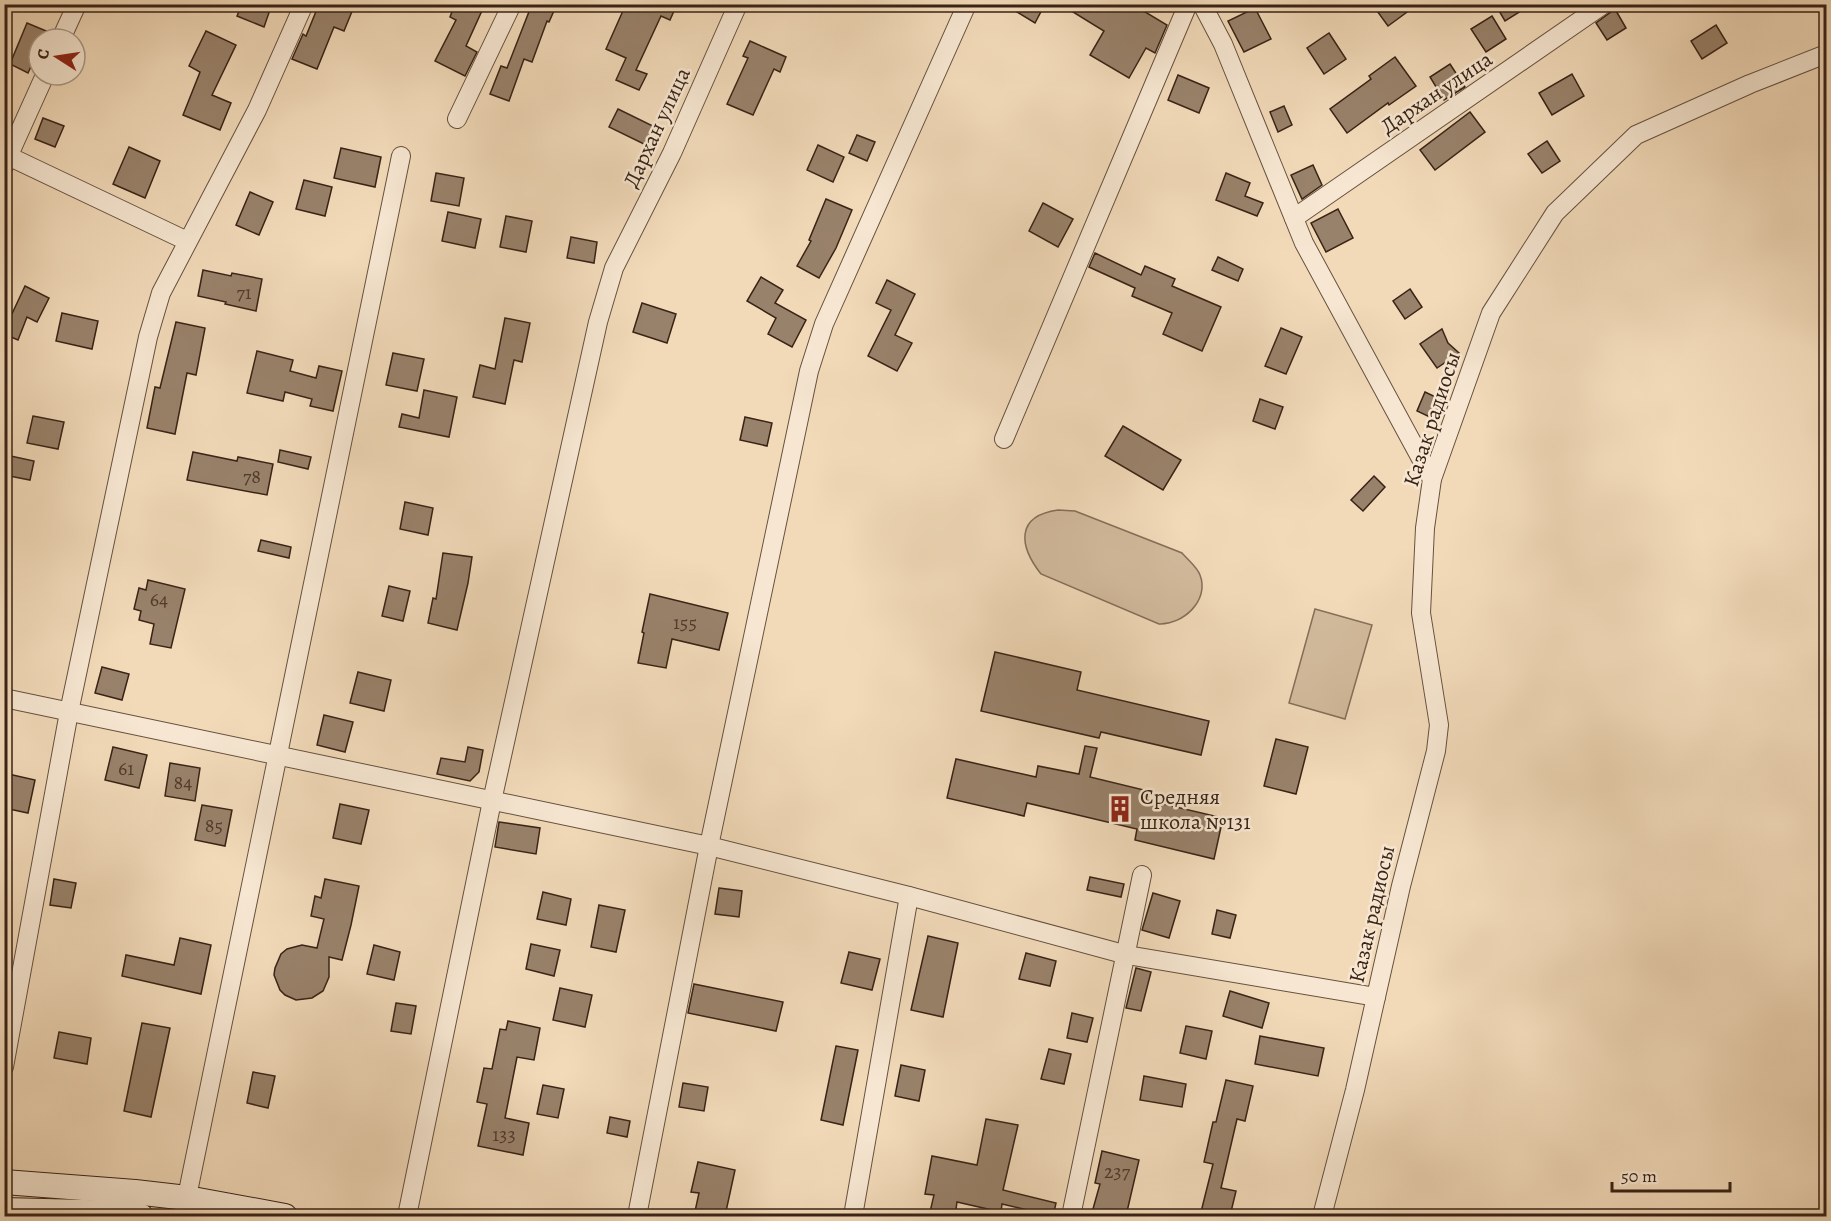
<svg xmlns="http://www.w3.org/2000/svg" width="1831" height="1221" font-family="Alegreya,serif">
<style>
.green{fill:#d2bb9d;stroke:#856f5a;stroke-width:1.5}
.building{fill:#99826b;stroke:#382316;stroke-width:1.5}
.lines{fill:none;stroke-linecap:round;stroke-linejoin:round}
.minor-casing{stroke:#66513f;stroke-width:20}
.secondary-casing{stroke:#382316;stroke-width:26}
.minor{stroke:#f7e7d2;stroke-width:18}
.secondary{stroke:#f7e7d2;stroke-width:24}
.labels{text-anchor:middle;stroke-width:5;stroke-linejoin:round;paint-order:stroke}
.number-label{font-size:20px;fill:#503b2b}
.street-label{font-size:22px;fill:#382316;stroke:#f7e7d2}
.poi-label{font-size:22px;fill:#382316;stroke:#f7e7d2;text-anchor:start}
</style>
<rect width="100%" height="100%" fill="#f2dab9"/>
<filter id="stains"><feTurbulence type="fractalNoise" baseFrequency=".00333" numOctaves="4"/><feColorMatrix values="0 0 0 0 .2 0 0 0 0 .09 0 0 0 0 .02 0 0 0 .5 -.17"/></filter>
<radialGradient id="worn" r=".72"><stop offset=".6" stop-color="#630" stop-opacity="0"/><stop offset="1" stop-color="#630" stop-opacity=".3"/></radialGradient>
<g class="green">
<path d="M 1058,510 L 1075,511 L 1182,553 C 1188,560 1197,567 1200,575 C 1210,601 1182,625 1159,624 L 1041,574 C 1019,546 1015,516 1058,510 Z"/>
<path d="M 1315,609 L 1372,625 L 1345,719 L 1289,703 Z"/>
</g>
<g class="building">
<path d="M 242,4 L 272,4 L 264,27 L 237,16 Z"/>
<path d="M 319,4 L 355,4 L 344,31 L 334,27 L 317,69 L 292,59 L 303,34 L 306,36 Z"/>
<path d="M 455,4 L 485,4 L 466,46 L 477,52 L 465,76 L 435,61 L 456,20 L 450,17 Z"/>
<path d="M 532,4 L 557,4 L 549,22 L 547,21 L 532,62 L 524,59 L 509,101 L 490,94 L 501,66 L 507,68 Z"/>
<path d="M 626,4 L 677,4 L 670,20 L 661,16 L 636,70 L 647,74 L 639,90 L 616,80 L 626,58 L 606,49 Z"/>
<path d="M 1004,4 L 1045,4 L 1035,23 Z"/>
<path d="M 1060,4 L 1132,4 L 1167,25 L 1155,53 L 1146,48 L 1129,78 L 1090,55 L 1104,31 Z"/>
<path d="M 1372,4 L 1418,4 L 1388,26 Z"/>
<path d="M 1495,4 L 1532,4 L 1505,21 Z"/>
<path d="M 1255,8 L 1271,39 L 1244,52 L 1228,21 Z"/>
<path d="M 1615,9 L 1626,28 L 1607,40 L 1596,23 Z"/>
<path d="M 1492,16 L 1506,39 L 1486,52 L 1471,29 Z"/>
<path d="M 27,23 L 51,33 L 50,39 L 39,39 L 39,49 L 28,73 L 10,64 Z"/>
<path d="M 1716,25 L 1727,43 L 1702,59 L 1691,41 Z"/>
<path d="M 206,31 L 236,45 L 212,95 L 231,103 L 220,130 L 183,115 L 200,72 L 189,66 Z"/>
<path d="M 1329,33 L 1346,59 L 1324,74 L 1307,48 Z"/>
<path d="M 750,41 L 786,57 L 780,72 L 774,69 L 753,115 L 727,104 L 748,58 L 743,56 Z"/>
<path d="M 1395,57 L 1416,86 L 1389,105 L 1388,103 L 1347,133 L 1330,109 L 1371,79 L 1369,76 Z"/>
<path d="M 1450,64 L 1465,87 L 1444,100 L 1430,77 Z"/>
<path d="M 1572,74 L 1584,96 L 1552,115 L 1539,93 Z"/>
<path d="M 1178,75 L 1209,88 L 1199,113 L 1168,100 Z"/>
<path d="M 1284,106 L 1292,125 L 1278,132 L 1270,112 Z"/>
<path d="M 618,109 L 659,129 L 650,147 L 609,127 Z"/>
<path d="M 1470,112 L 1485,132 L 1435,170 L 1420,150 Z"/>
<path d="M 43,118 L 64,126 L 55,147 L 35,139 Z"/>
<path d="M 857,135 L 875,142 L 867,161 L 849,153 Z"/>
<path d="M 1547,141 L 1560,161 L 1542,173 L 1528,154 Z"/>
<path d="M 818,145 L 844,157 L 833,182 L 807,170 Z"/>
<path d="M 129,147 L 160,161 L 145,198 L 113,184 Z"/>
<path d="M 341,148 L 381,157 L 375,187 L 334,178 Z"/>
<path d="M 1313,165 L 1322,185 L 1302,199 L 1291,175 Z"/>
<path d="M 436,173 L 464,178 L 459,206 L 431,201 Z"/>
<path d="M 1226,173 L 1250,183 L 1245,196 L 1263,203 L 1257,216 L 1216,200 Z"/>
<path d="M 304,180 L 332,187 L 325,216 L 296,209 Z"/>
<path d="M 250,192 L 273,202 L 259,235 L 236,225 Z"/>
<path d="M 826,199 L 852,210 L 836,248 L 819,278 L 797,266 L 811,241 L 809,240 Z"/>
<path d="M 1043,203 L 1073,219 L 1058,247 L 1029,231 Z"/>
<path d="M 1338,209 L 1353,238 L 1326,252 L 1311,223 Z"/>
<path d="M 448,212 L 481,219 L 475,248 L 442,241 Z"/>
<path d="M 506,216 L 532,221 L 526,252 L 500,247 Z"/>
<path d="M 571,237 L 597,242 L 594,263 L 567,258 Z"/>
<path d="M 1095,253 L 1141,275 L 1145,266 L 1175,279 L 1172,286 L 1221,307 L 1202,351 L 1163,334 L 1172,313 L 1132,296 L 1135,288 L 1089,267 Z"/>
<path d="M 1218,257 L 1243,269 L 1238,281 L 1212,270 Z"/>
<path d="M 203,270 L 231,276 L 232,273 L 262,279 L 256,311 L 225,304 L 226,302 L 198,296 Z"/>
<path d="M 761,277 L 783,290 L 775,303 L 806,320 L 792,347 L 768,334 L 776,318 L 747,301 Z"/>
<path d="M 887,280 L 915,294 L 895,335 L 912,343 L 897,371 L 868,356 L 891,310 L 876,303 Z"/>
<path d="M 25,286 L 49,298 L 37,322 L 27,317 L 18,340 L 4,334 L 4,315 L 10,318 Z"/>
<path d="M 1410,289 L 1422,307 L 1405,319 L 1393,301 Z"/>
<path d="M 642,303 L 676,314 L 667,343 L 633,332 Z"/>
<path d="M 62,313 L 98,321 L 92,349 L 56,341 Z"/>
<path d="M 505,318 L 530,323 L 522,362 L 514,360 L 505,404 L 473,397 L 480,365 L 495,369 Z"/>
<path d="M 176,322 L 205,328 L 196,375 L 187,373 L 175,434 L 147,428 L 155,387 L 160,388 Z"/>
<path d="M 1281,328 L 1302,337 L 1286,374 L 1265,366 Z"/>
<path d="M 1442,329 L 1448,343 L 1459,353 L 1437,368 L 1420,344 Z"/>
<path d="M 257,351 L 293,360 L 290,371 L 316,378 L 319,366 L 342,371 L 333,411 L 310,406 L 312,399 L 285,392 L 283,401 L 247,393 Z"/>
<path d="M 393,353 L 424,359 L 417,391 L 386,385 Z"/>
<path d="M 424,390 L 457,397 L 449,437 L 399,427 L 402,414 L 419,418 Z"/>
<path d="M 1425,392 L 1442,400 L 1434,419 L 1417,411 Z"/>
<path d="M 1260,399 L 1283,407 L 1275,429 L 1253,421 Z"/>
<path d="M 33,416 L 64,422 L 58,449 L 27,443 Z"/>
<path d="M 745,417 L 772,423 L 767,446 L 740,440 Z"/>
<path d="M 1123,426 L 1181,460 L 1163,490 L 1105,456 Z"/>
<path d="M 280,450 L 311,457 L 308,469 L 278,462 Z"/>
<path d="M 193,452 L 237,461 L 238,457 L 273,464 L 267,495 L 187,480 Z"/>
<path d="M 6,455 L 34,461 L 30,480 L 4,475 Z"/>
<path d="M 1374,476 L 1385,487 L 1363,511 L 1351,500 Z"/>
<path d="M 405,502 L 433,508 L 428,535 L 400,529 Z"/>
<path d="M 261,540 L 291,547 L 289,558 L 258,551 Z"/>
<path d="M 443,553 L 472,557 L 468,583 L 457,630 L 428,623 L 433,598 L 436,599 Z"/>
<path d="M 148,580 L 185,589 L 171,648 L 150,644 L 154,624 L 139,620 L 141,611 L 134,609 L 139,588 L 146,590 Z"/>
<path d="M 389,586 L 410,591 L 403,621 L 382,616 Z"/>
<path d="M 650,594 L 728,613 L 719,650 L 672,639 L 666,668 L 638,663 L 644,633 L 642,632 Z"/>
<path d="M 995,652 L 1081,672 L 1077,690 L 1209,721 L 1201,755 L 1101,732 L 1099,738 L 981,711 Z"/>
<path d="M 102,667 L 129,674 L 122,700 L 95,693 Z"/>
<path d="M 358,672 L 391,680 L 384,711 L 350,703 Z"/>
<path d="M 324,715 L 353,722 L 345,752 L 317,745 Z"/>
<path d="M 1276,739 L 1308,747 L 1296,794 L 1264,786 Z"/>
<path d="M 1085,746 L 1097,748 L 1090,777 L 1148,791 L 1146,800 L 1223,818 L 1214,859 L 1135,840 L 1137,829 L 1027,803 L 1024,816 L 947,798 L 956,759 L 1036,777 L 1038,766 L 1079,774 Z"/>
<path d="M 113,747 L 147,755 L 139,788 L 105,780 Z"/>
<path d="M 468,747 L 483,750 L 479,772 L 470,781 L 437,774 L 441,758 L 465,762 Z"/>
<path d="M 170,763 L 200,768 L 195,801 L 165,796 Z"/>
<path d="M 4,773 L 35,780 L 28,813 L 4,808 Z"/>
<path d="M 340,804 L 369,810 L 361,844 L 333,838 Z"/>
<path d="M 202,805 L 232,810 L 225,846 L 195,840 Z"/>
<path d="M 499,822 L 540,828 L 536,854 L 495,847 Z"/>
<path d="M 1090,877 L 1124,884 L 1121,897 L 1087,890 Z"/>
<path d="M 54,879 L 76,883 L 71,908 L 50,905 Z"/>
<path d="M 325,879 L 359,886 L 351,925 L 342,960 L 329,957 L 329,977 L 323,991 L 312,998 L 296,1000 L 285,995 L 280,990 L 274,975 L 275,968 L 281,954 L 287,949 L 302,945 L 317,948 L 324,919 L 311,916 L 315,896 L 321,898 Z"/>
<path d="M 719,888 L 742,891 L 739,917 L 715,914 Z"/>
<path d="M 543,892 L 571,899 L 566,925 L 537,919 Z"/>
<path d="M 1153,893 L 1180,901 L 1169,938 L 1142,930 Z"/>
<path d="M 599,905 L 625,910 L 616,952 L 591,947 Z"/>
<path d="M 1217,910 L 1236,915 L 1230,938 L 1212,934 Z"/>
<path d="M 928,936 L 958,943 L 943,1017 L 911,1010 Z"/>
<path d="M 180,938 L 211,945 L 201,994 L 122,976 L 126,955 L 174,965 Z"/>
<path d="M 531,944 L 560,950 L 554,976 L 526,969 Z"/>
<path d="M 374,945 L 400,952 L 394,980 L 367,974 Z"/>
<path d="M 849,952 L 880,959 L 872,990 L 841,983 Z"/>
<path d="M 1026,953 L 1056,961 L 1050,986 L 1019,979 Z"/>
<path d="M 1136,968 L 1151,972 L 1141,1011 L 1126,1008 Z"/>
<path d="M 694,984 L 783,1002 L 776,1031 L 688,1013 Z"/>
<path d="M 560,988 L 592,995 L 585,1027 L 553,1020 Z"/>
<path d="M 1230,991 L 1269,1003 L 1262,1028 L 1223,1016 Z"/>
<path d="M 396,1003 L 416,1006 L 411,1034 L 391,1031 Z"/>
<path d="M 1072,1013 L 1093,1018 L 1087,1042 L 1067,1038 Z"/>
<path d="M 508,1021 L 540,1028 L 534,1060 L 517,1057 L 505,1118 L 529,1123 L 523,1155 L 478,1146 L 487,1104 L 477,1102 L 484,1068 L 492,1069 L 500,1029 L 506,1030 Z"/>
<path d="M 142,1023 L 170,1028 L 151,1117 L 124,1111 Z"/>
<path d="M 1186,1026 L 1212,1031 L 1206,1059 L 1180,1053 Z"/>
<path d="M 59,1032 L 91,1038 L 87,1064 L 54,1058 Z"/>
<path d="M 1260,1036 L 1324,1048 L 1318,1076 L 1255,1064 Z"/>
<path d="M 836,1046 L 858,1050 L 843,1125 L 821,1120 Z"/>
<path d="M 1049,1049 L 1071,1054 L 1064,1084 L 1041,1079 Z"/>
<path d="M 901,1065 L 925,1070 L 919,1101 L 895,1096 Z"/>
<path d="M 253,1072 L 275,1076 L 268,1108 L 247,1103 Z"/>
<path d="M 1144,1076 L 1186,1084 L 1182,1107 L 1140,1100 Z"/>
<path d="M 1226,1080 L 1253,1086 L 1245,1121 L 1237,1119 L 1221,1188 L 1236,1191 L 1230,1216 L 1218,1216 L 1201,1212 L 1213,1164 L 1204,1162 L 1213,1122 L 1216,1122 Z"/>
<path d="M 683,1083 L 708,1087 L 704,1111 L 679,1107 Z"/>
<path d="M 543,1085 L 564,1089 L 558,1118 L 537,1114 Z"/>
<path d="M 610,1117 L 630,1121 L 627,1137 L 607,1133 Z"/>
<path d="M 986,1119 L 1018,1125 L 1003,1190 L 1056,1203 L 1053,1216 L 1002,1204 L 1001,1212 L 957,1202 L 955,1216 L 929,1216 L 934,1195 L 925,1194 L 932,1156 L 977,1165 Z"/>
<path d="M 1102,1151 L 1139,1160 L 1126,1216 L 1091,1216 L 1100,1184 L 1095,1183 Z"/>
<path d="M 698,1162 L 735,1170 L 725,1216 L 694,1216 L 699,1193 L 691,1192 Z"/>
</g>
<g class="lines">
<defs>
<g id="minor">
<path d="M 1202,4 L 1223,44 L 1304,243 L 1432,479"/>
<path d="M 61,39 L 77,4"/>
<path d="M 457,119 L 512,4"/>
<path d="M 4,154 L 187,241"/>
<path d="M 4,166 L 45,75"/>
<path d="M 1294,218 L 1604,4"/>
<path d="M 1004,439 L 1188,4"/>
<path d="M 4,698 L 709,846 L 909,896 L 1127,955 L 1376,997"/>
<path d="M 4,1067 L 69,712 L 148,337 L 161,293 L 257,110 L 304,4"/>
<path d="M 183,1216 L 401,156"/>
<path d="M 407,1216 L 492,801 L 598,322 L 614,268 L 672,153 L 738,4"/>
<path d="M 637,1216 L 709,846 L 809,371 L 824,324 L 967,4"/>
<path d="M 853,1216 L 909,896"/>
<path d="M 1071,1216 L 1142,875"/>
<path d="M 1322,1216 L 1355,1090 L 1401,886 L 1436,751 L 1439,725 L 1421,613 L 1425,528 L 1432,479 L 1491,313 L 1555,213 L 1636,135 L 1750,84 L 1826,54"/>
</g>
<g id="secondary">
<path d="M 4,1182 L 135,1192 L 187,1198 L 285,1216"/>
<path d="M 4,1210 L 125,1213 L 141,1216"/>
</g>
</defs>
<use href="#minor" class="minor-casing"/>
<use href="#secondary" class="secondary-casing"/>
<use href="#minor" class="minor"/>
<use href="#secondary" class="secondary"/>
</g>
<defs>
<symbol id="building-bare" viewBox="-9 -9 18 18"><path d="M-4-6H4V6H1V3H-1V6H-4ZM-2.5-4.3h1.7v1.8h-1.7ZM.8-4.3h1.7v1.8H.8ZM-2.5-1h1.7V.8h-1.7ZM.8-1h1.7V.8H.8Z" fill="#8f2418" stroke="#f7e7d2" stroke-width="2.5" paint-order="stroke"/></symbol>
</defs>
<g fill-rule="evenodd">
<use href="#building-bare" x="1101" y="790" width="38" height="38"/>
</g>
<g class="labels">
<g class="number-label">
<text x="244" y="299">71</text>
<text x="252" y="483">78</text>
<text x="159" y="606">64</text>
<text x="685" y="629">155</text>
<text x="126" y="775">61</text>
<text x="183" y="789">84</text>
<text x="214" y="832">85</text>
<text x="504" y="1141">133</text>
<text x="1117" y="1178">237</text>
</g>
<g class="street-label">
<text transform="translate(1436 92) rotate(-34)" y="8">Дархан улица</text>
<text transform="translate(656 127) rotate(-65)" y="8">Дархан улица</text>
<text transform="translate(1431 419) rotate(-72)" y="8">Казак радиосы</text>
<text transform="translate(1371 914) rotate(-77)" y="8">Казак радиосы</text>
</g>
<g class="poi-label">
<text x="1140" y="804">Средняя<tspan x="1140" dy="25">школа №131</tspan></text>
</g>
</g>
<rect width="1831" height="1221" fill="none" stroke="#f2dab9" stroke-width="24"/>
<rect x="6" y="6" width="1819" height="1209" fill="none" stroke="#382316" stroke-width="3"/>
<rect x="12" y="12" width="1807" height="1197" fill="none" stroke="#382316" stroke-width="1.5"/>
<g transform="translate(57 57) rotate(282)"><circle r="28" fill="#f7e7d2" stroke="#ab9987" stroke-width="1.5"/>
<path d="M0-4.5L10 22L0 15L-10 22Z" fill="#8f2418"/>
<text y="-9" font-size="16" font-weight="bold" text-anchor="middle" fill="#382316">С</text>
</g>
<path d="M1612 1182v9h118v-9" fill="none" stroke="#382316" stroke-width="3"/>
<text x="1621" y="1182" font-size="18" fill="#382316" stroke="#f7e7d2" stroke-width="4.5" paint-order="stroke">50 m</text>
<rect width="100%" height="100%" filter="url(#stains)"/>
<rect width="100%" height="100%" fill="url(#worn)"/>
</svg>
